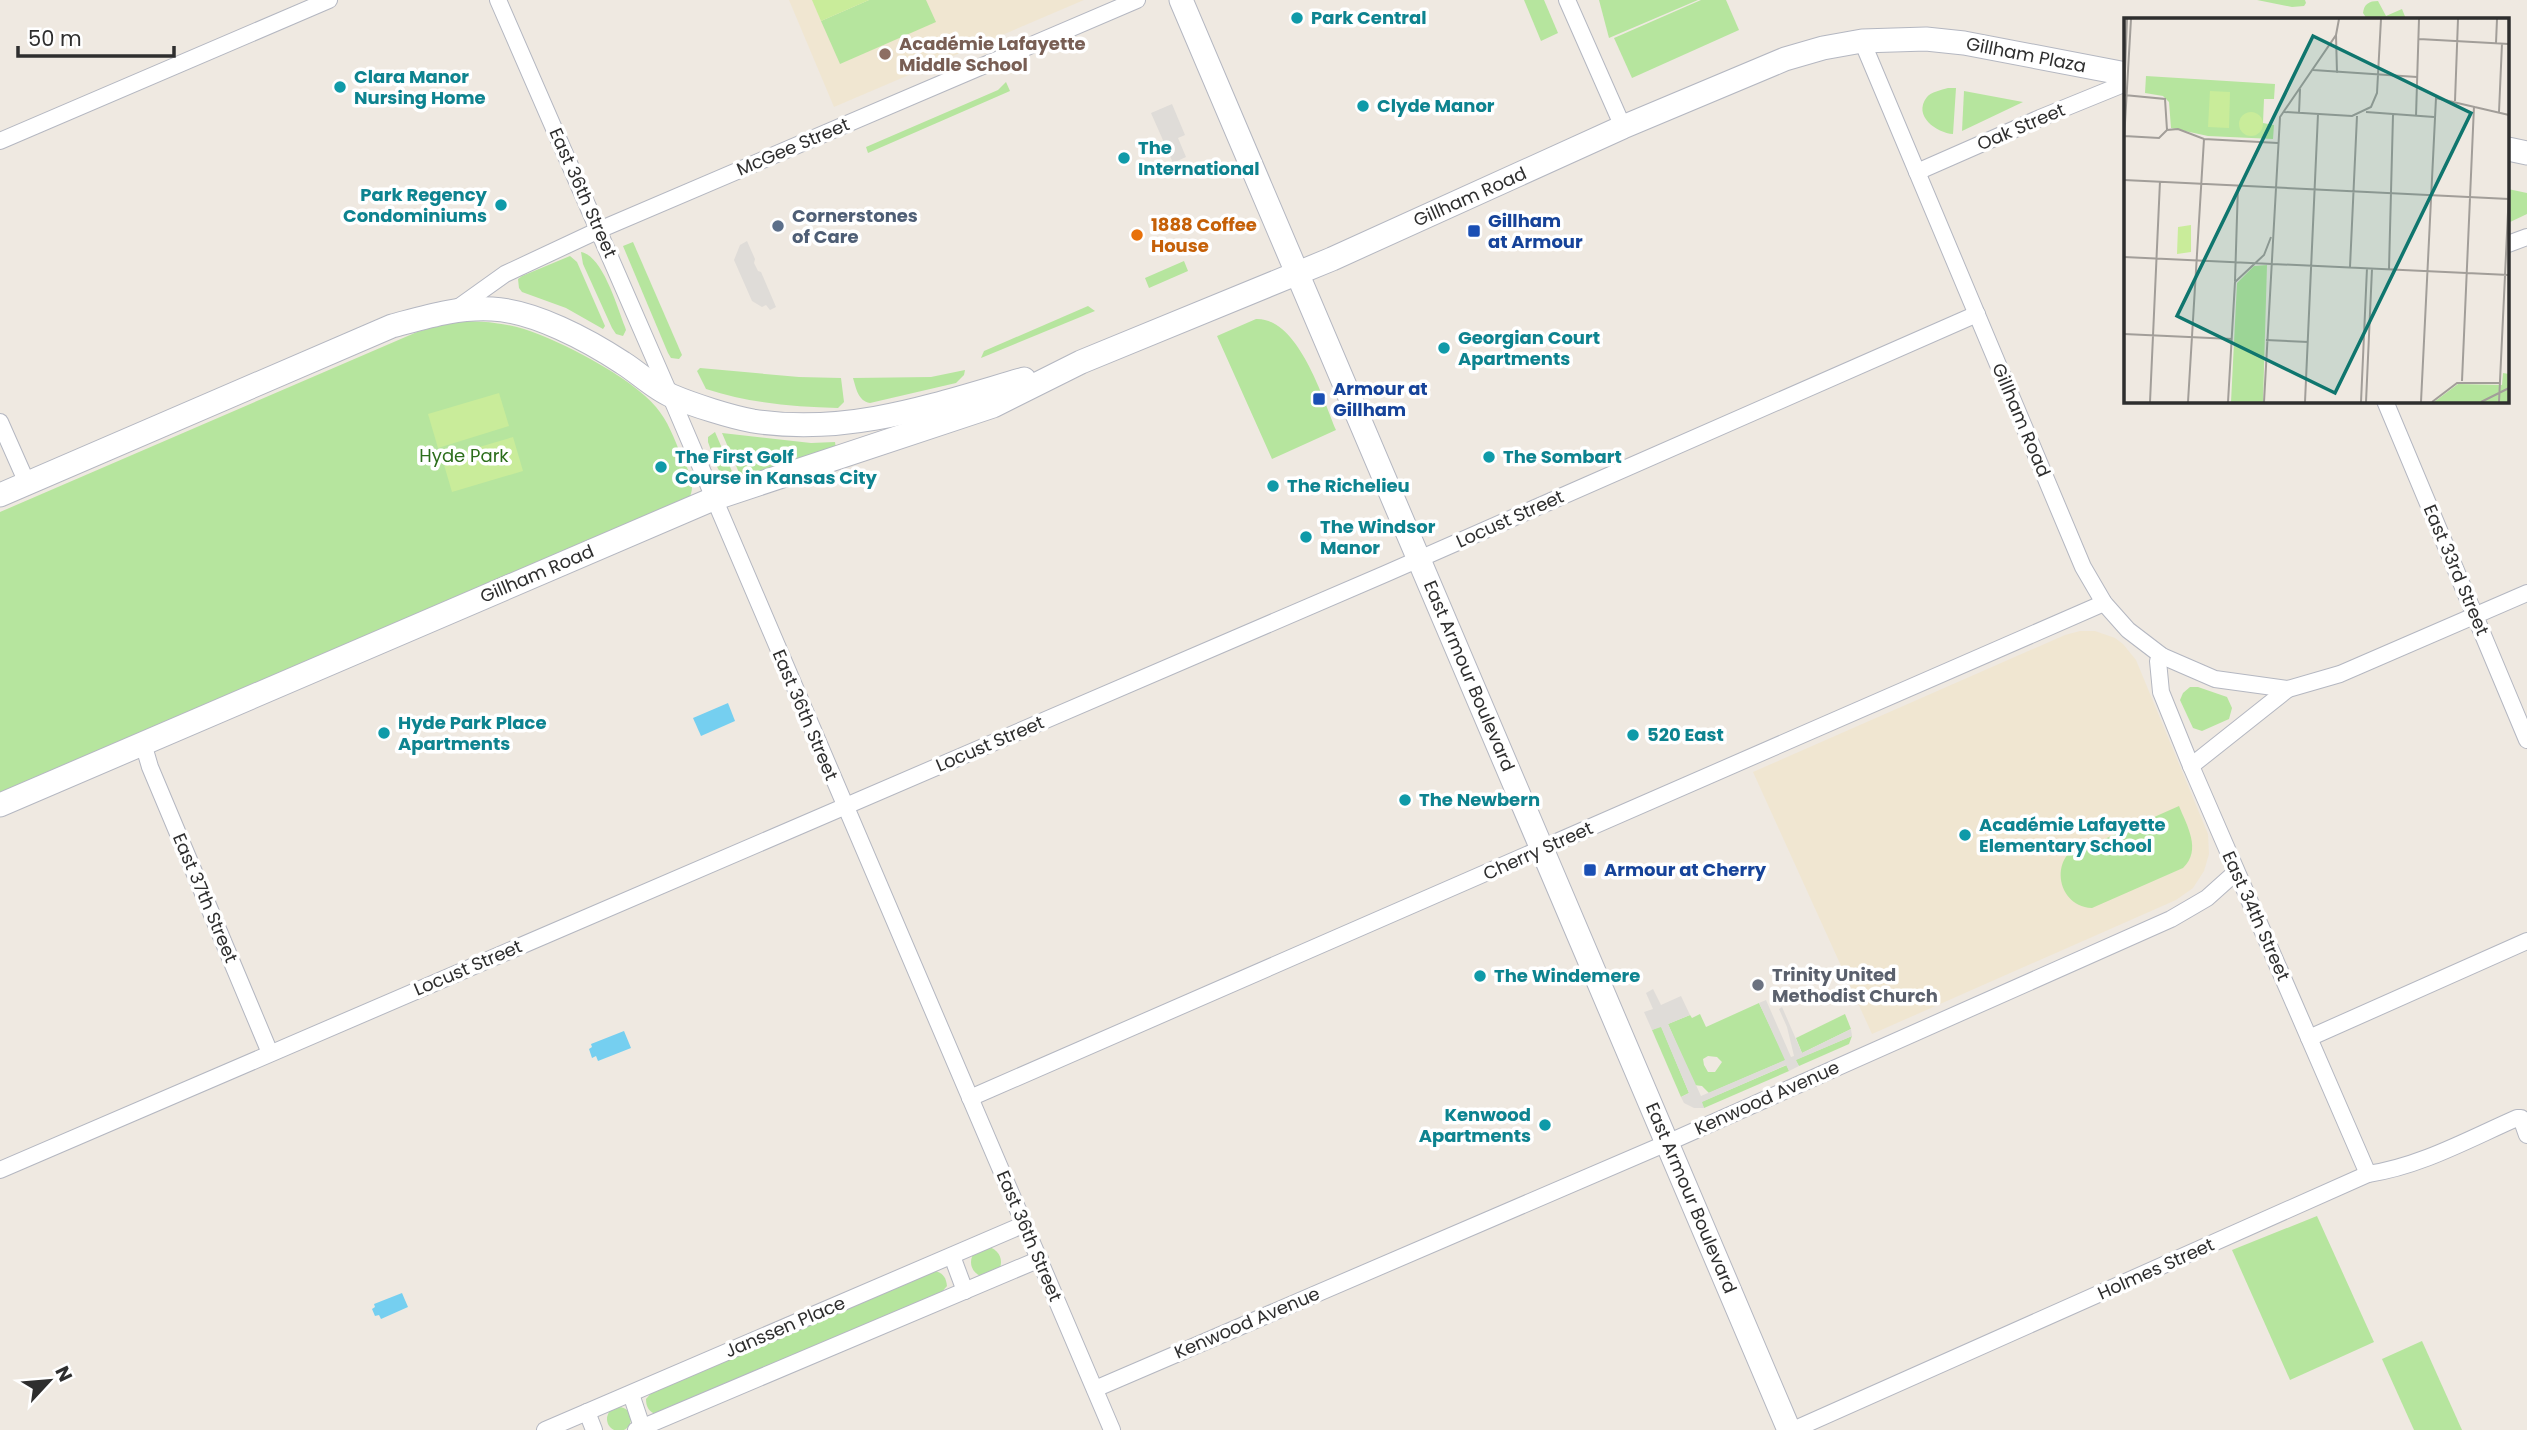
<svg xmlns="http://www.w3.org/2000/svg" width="2527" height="1430" font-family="Poppins,sans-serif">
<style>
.education{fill:#f0e6d1}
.green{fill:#b6e59e;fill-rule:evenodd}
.pitch{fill:#c9ec9a}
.plaza{fill:#dfdcd8}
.water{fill:#75cff0}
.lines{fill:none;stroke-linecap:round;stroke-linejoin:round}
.minor-casing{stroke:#b4b7c1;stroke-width:18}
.secondary-casing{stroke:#b4b7c1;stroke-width:25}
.minor{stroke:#fff;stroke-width:16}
.secondary{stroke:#fff;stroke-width:23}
.culture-dot{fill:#0f9aa8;stroke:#fff;stroke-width:2.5}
.education-dot{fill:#8d6e63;stroke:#fff;stroke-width:2.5}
.service-dot{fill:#5c6f8a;stroke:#fff;stroke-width:2.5}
.transit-dot{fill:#1a4fb4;stroke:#fff;stroke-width:2.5}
.food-dot{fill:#e8710a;stroke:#fff;stroke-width:2.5}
.worship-dot{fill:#6b7280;stroke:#fff;stroke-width:2.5}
.labels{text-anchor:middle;stroke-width:7;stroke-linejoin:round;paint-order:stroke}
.culture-label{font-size:18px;font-weight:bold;fill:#0d838f;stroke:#fff;text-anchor:start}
.education-label{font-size:18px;font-weight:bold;fill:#785e54;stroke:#fff;text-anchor:start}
.street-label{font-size:18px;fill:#2e2e2e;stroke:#fff}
.service-label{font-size:18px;font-weight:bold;fill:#4e5e75;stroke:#fff;text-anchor:start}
.transit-label{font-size:18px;font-weight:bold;fill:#164399;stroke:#fff;text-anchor:start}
.food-label{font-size:18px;font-weight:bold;fill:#c56008;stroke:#fff;text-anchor:start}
.park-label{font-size:18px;fill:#2c6e1b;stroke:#fff}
.worship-label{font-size:18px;font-weight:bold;fill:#5b616d;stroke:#fff;text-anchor:start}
.inset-road{fill:none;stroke:#a29e99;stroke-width:2}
.view{fill:#0f766e;fill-opacity:0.15;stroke:#0f766e;stroke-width:3.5}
.inset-edge{fill:none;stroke:#2e2e2e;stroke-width:3.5}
</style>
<rect width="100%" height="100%" fill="#efe9e1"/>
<g class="education">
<path d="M 789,0 L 1084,0 L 834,107 Z"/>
<path d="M 2080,631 L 2095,631 L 2115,638 L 2123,644 L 2136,660 L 2208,834 L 2209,854 L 2204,871 L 2193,888 L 2176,900 L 1872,1034 L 1753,772 L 2065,635 Z"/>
</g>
<g class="green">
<path d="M 869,0 L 926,0 L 936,22 L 840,64 L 821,21 Z"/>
<path d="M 1524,0 L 1544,0 L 1558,33 L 1541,41 Z"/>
<path d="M 1599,0 L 1698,0 L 1609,38 Z"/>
<path d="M 1701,0 L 1726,0 L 1739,30 L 1632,78 L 1614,38 Z"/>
<path d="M 2257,0 L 2305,0 L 2306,3 L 2304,6 L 2292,7 Z"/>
<path d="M 2378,1 L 2386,16 L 2402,9 L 2406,19 L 2367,19 L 2363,13 C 2364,4 2369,1 2378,1 Z"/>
<path d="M 1006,82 L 1010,91 L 868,153 L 866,147 L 998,90 Z"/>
<path d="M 1948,88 L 1956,88 L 1953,134 C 1937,133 1912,116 1927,97 C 1931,92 1941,90 1948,88 Z"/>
<path d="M 1964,91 L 2023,102 L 1962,131 Z"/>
<path d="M 2508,189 L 2527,193 L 2527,214 L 2508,223 Z"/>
<path d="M 633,242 L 682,355 L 679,359 L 671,358 L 668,353 L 623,246 Z"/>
<path d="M 581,252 C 603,256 617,307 625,327 L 626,330 L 623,336 L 616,334 L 612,328 L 583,264 Z"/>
<path d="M 570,256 L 577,262 L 605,326 L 603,329 L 566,308 L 522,292 L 519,288 L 518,279 L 522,276 Z"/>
<path d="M 1184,261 L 1188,271 L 1149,288 L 1145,278 Z"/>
<path d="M 1088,306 L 1095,311 L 981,358 L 984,351 Z"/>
<path d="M 1256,319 C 1298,317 1323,399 1336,430 L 1272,459 L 1217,336 Z"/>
<path d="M 455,321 C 478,321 501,322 524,329 C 561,341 631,377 656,407 C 668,421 674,438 681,455 C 687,468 698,485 688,500 L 0,799 L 0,512 L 417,332 Z"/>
<path d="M 700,368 L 799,377 L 841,378 L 844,402 L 838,408 C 793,407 749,403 706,389 L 697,371 Z"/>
<path d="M 965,370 L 964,375 L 956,383 L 870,403 C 858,401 856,388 853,378 L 931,377 Z"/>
<path d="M 715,432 L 737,483 C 718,482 714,457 708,442 L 708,437 Z"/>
<path d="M 722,433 L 811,443 L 835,442 L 836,449 L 743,482 Z"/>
<path d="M 2190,687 L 2198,687 L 2227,697 L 2232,708 L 2229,719 L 2202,731 L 2193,728 L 2180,700 L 2183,693 Z"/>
<path d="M 2179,806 C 2187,826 2202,850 2183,868 L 2092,908 C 2052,906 2049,845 2091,845 Z"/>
<path d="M 1759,1003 L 1786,1060 L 1709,1093 L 1702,1086 L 1694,1085 L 1668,1024 L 1690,1015 L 1692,1018 L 1700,1014 L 1706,1027 ZM 1708,1056 L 1717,1057 L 1722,1062 L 1715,1072 L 1708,1072 L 1704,1065 L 1703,1059 Z"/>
<path d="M 1845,1014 L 1851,1029 L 1802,1053 L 1796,1038 Z"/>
<path d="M 1661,1026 L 1689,1093 L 1681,1097 L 1652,1030 Z"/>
<path d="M 1852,1036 L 1849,1044 L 1799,1066 L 1795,1060 Z"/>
<path d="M 1787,1065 L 1789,1071 L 1704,1108 L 1701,1102 Z"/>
<path d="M 2317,1216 L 2374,1342 L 2290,1380 L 2232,1250 Z"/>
<circle cx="986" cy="1262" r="15"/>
<path d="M 936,1271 C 944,1274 946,1278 947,1286 L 940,1294 L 657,1415 C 649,1412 646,1407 646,1399 L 653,1391 Z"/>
<path d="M 2422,1341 L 2462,1430 L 2414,1430 L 2382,1359 Z"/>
<circle cx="619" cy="1419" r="12"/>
</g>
<g class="pitch">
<path d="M 812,0 L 869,0 L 821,21 Z"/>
<path d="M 499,393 L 509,426 L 438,448 L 428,414 Z"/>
<path d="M 513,437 L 523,471 L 452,492 L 442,458 Z"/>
</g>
<g class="plaza">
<path d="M 1172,104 L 1185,135 L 1178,138 L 1186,157 L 1173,163 L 1151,113 Z"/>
<path d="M 747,241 L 755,259 L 754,263 L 758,271 L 761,272 L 776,307 L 770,310 L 766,305 L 762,307 L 752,301 L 734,260 L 740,245 Z"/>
<path d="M 1653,989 L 1661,1005 L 1681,996 L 1690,1015 L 1668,1024 L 1701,1096 L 1785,1060 L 1759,1003 L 1766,1000 L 1791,1057 L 1794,1056 L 1787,1027 L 1779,1009 L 1782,1007 L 1802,1053 L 1851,1029 L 1852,1036 L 1796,1060 L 1799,1066 L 1789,1071 L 1786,1065 L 1702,1102 L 1704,1108 L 1694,1108 L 1684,1103 L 1681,1097 L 1689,1093 L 1661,1027 L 1652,1030 L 1644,1012 L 1653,1009 L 1646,993 Z"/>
</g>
<g class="water">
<path d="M 728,703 L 735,721 L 701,736 L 693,718 Z"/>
<path d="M 624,1031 L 631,1048 L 598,1061 L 596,1056 L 592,1058 L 589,1049 L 592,1047 L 591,1044 Z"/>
<path d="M 402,1293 L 408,1307 L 381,1319 L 379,1315 L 375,1316 L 372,1309 L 375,1307 L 374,1304 Z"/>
</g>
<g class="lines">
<defs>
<g id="minor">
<path d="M 498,0 L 670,395 L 1112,1430"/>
<path d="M 1567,0 L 1623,127"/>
<path d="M 1862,41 L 2083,567 L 2104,603 L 2128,630 L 2162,656 L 2215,679 L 2288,689 L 2340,674 L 2527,593"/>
<path d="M 0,141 L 329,0"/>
<path d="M 1917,172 L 2040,118 L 2126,83"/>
<path d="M 2508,244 L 2527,237"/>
<path d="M 456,309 L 505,274 L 599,230 L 1137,0"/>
<path d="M 2385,401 L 2527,740"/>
<path d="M 0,422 L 27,483"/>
<path d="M 2162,656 L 2158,661 L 2161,692 L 2191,766 L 2368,1174"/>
<path d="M 143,743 L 150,767 L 270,1053"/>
<path d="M 2191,766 L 2288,689"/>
<path d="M 2309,1038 L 2527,941"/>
<path d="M 970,1098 L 2104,603"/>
<path d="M 0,1170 L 1385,574 L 1977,314"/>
<path d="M 952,1256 L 965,1291"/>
<path d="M 1095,1389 L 1667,1143 L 2171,919 L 2207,898 L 2236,872"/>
<path d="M 631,1394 L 642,1427"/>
<path d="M 587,1412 L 594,1430"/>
<path d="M 545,1430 L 1025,1224"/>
<path d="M 636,1430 L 1040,1259"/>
<path d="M 1793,1430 L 2368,1174 C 2421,1166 2469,1139 2517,1118 L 2521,1118 L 2527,1135"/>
</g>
<g id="secondary">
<path d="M 1181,0 L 1789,1430"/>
<path d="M 2508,149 L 2527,153"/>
<path d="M 0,495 L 392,326 C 426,317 457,307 492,309 C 534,311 588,340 623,363 C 639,373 655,389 672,396 C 693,405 731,417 753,421 C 848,436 934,405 1024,379"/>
<path d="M 0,805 L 713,499 L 993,406 L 1081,362 L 1332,259 L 1623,127 L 1785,59 L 1823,48 L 1862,41 L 1926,39 L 1964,43 L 2126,74"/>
</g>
</defs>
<use href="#minor" class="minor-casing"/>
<use href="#secondary" class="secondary-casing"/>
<use href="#minor" class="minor"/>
<use href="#secondary" class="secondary"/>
</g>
<g class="culture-dot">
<circle cx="1297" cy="18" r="7"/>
<circle cx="340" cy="87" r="7"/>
<circle cx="1363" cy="106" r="7"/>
<circle cx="1124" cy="158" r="7"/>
<circle cx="501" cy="205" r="7"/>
<circle cx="1444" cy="348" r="7"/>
<circle cx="1489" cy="457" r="7"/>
<circle cx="661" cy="467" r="7"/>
<circle cx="1273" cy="486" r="7"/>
<circle cx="1306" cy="537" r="7"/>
<circle cx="384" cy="733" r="7"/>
<circle cx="1633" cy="735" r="7"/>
<circle cx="1405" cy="800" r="7"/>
<circle cx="1965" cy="835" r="7"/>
<circle cx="1480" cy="976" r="7"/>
<circle cx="1545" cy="1125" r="7"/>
</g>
<circle class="education-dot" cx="885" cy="54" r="7"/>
<circle class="service-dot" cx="778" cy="226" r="7"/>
<g class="transit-dot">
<rect x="1467" y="224" width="14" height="14" rx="3.5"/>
<rect x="1312" y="392" width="14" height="14" rx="3.5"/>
<rect x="1583" y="863" width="14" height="14" rx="3.5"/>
</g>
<circle class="food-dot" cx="1137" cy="235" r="7"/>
<circle class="worship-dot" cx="1758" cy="985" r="7"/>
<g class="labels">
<g class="culture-label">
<text x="1311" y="24">Park Central</text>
<text x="354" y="83">Clara Manor<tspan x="354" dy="21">Nursing Home</tspan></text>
<text x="1377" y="112">Clyde Manor</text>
<text x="1138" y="154">The<tspan x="1138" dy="21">International</tspan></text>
<text x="487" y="201" text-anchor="end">Park Regency<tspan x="487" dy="21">Condominiums</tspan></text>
<text x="1458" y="344">Georgian Court<tspan x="1458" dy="21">Apartments</tspan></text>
<text x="675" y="463">The First Golf<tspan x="675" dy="21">Course in Kansas City</tspan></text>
<text x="1503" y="463">The Sombart</text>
<text x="1287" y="492">The Richelieu</text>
<text x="1320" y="533">The Windsor<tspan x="1320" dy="21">Manor</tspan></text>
<text x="398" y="729">Hyde Park Place<tspan x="398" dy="21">Apartments</tspan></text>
<text x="1647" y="741">520 East</text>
<text x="1419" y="806">The Newbern</text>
<text x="1979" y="831">Académie Lafayette<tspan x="1979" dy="21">Elementary School</tspan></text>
<text x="1494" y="982">The Windemere</text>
<text x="1531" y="1121" text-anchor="end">Kenwood<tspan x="1531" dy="21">Apartments</tspan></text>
</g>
<g class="education-label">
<text x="899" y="50">Académie Lafayette<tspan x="899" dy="21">Middle School</tspan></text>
</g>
<g class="street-label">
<text transform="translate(2026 55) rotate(11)" y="6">Gillham Plaza</text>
<text transform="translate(2021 127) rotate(-23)" y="6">Oak Street</text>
<text transform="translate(793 147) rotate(-23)" y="6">McGee Street</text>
<text transform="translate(583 193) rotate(66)" y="6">East 36th Street</text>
<text transform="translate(1470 197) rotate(-24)" y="6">Gillham Road</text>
<text transform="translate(2021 420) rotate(67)" y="6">Gillham Road</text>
<text transform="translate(1510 519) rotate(-24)" y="6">Locust Street</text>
<text transform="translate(2456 570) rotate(67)" y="6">East 33rd Street</text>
<text transform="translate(537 574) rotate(-23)" y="6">Gillham Road</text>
<text transform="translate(1469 676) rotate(67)" y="6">East Armour Boulevard</text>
<text transform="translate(805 715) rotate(67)" y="6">East 36th Street</text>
<text transform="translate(990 744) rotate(-23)" y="6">Locust Street</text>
<text transform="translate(1538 851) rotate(-24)" y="6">Cherry Street</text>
<text transform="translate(205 898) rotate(67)" y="6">East 37th Street</text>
<text transform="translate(2256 916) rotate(66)" y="6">East 34th Street</text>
<text transform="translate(468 968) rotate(-23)" y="6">Locust Street</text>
<text transform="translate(1767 1098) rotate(-24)" y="6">Kenwood Avenue</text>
<text transform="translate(1691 1198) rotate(67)" y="6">East Armour Boulevard</text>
<text transform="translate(1029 1236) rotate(67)" y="6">East 36th Street</text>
<text transform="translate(2156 1269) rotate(-24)" y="6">Holmes Street</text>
<text transform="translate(1247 1323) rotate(-23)" y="6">Kenwood Avenue</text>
<text transform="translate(785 1327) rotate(-23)" y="6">Janssen Place</text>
</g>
<g class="service-label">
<text x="792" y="222">Cornerstones<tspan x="792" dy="21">of Care</tspan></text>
</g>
<g class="transit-label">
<text x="1488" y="227">Gillham<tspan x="1488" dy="21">at Armour</tspan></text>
<text x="1333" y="395">Armour at<tspan x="1333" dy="21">Gillham</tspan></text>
<text x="1604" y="876">Armour at Cherry</text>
</g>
<g class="food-label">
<text x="1151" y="231">1888 Coffee<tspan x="1151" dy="21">House</tspan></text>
</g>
<g class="park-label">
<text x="464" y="462">Hyde Park</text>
</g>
<g class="worship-label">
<text x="1772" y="981">Trinity United<tspan x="1772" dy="21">Methodist Church</tspan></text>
</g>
</g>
<g transform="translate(2124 18)">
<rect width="385" height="385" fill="#efe9e1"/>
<path d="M 22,58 L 151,66 L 150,81 L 140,81 L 139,105 L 150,107 L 149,121 L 84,118 L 47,110 L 45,84 L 39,78 L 21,75 ZM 143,247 L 139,384 L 107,384 L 113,265 L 130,248 ZM 379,355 L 385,356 L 385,384 L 310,384 L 334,366 L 378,367 Z" fill="#b6e59e"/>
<path d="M 86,73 L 106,74 L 105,110 L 84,109 ZM115 106a12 12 0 1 1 24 0a12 12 0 1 1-24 0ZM 67,207 L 67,234 L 53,236 L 54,209 Z" fill="#c9ec9a"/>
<path class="inset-road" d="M 212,17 L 213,55M 295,21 L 385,26M 372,25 L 373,1M 189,52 L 293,59M 0,77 L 41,81 L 43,112M 0,79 L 3,1M 331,83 L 334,1M 160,94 L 228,98 L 247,89 L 253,75 L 257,1M 242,94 L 310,99M 375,94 L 378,25M 175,95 L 176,71M 292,98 L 295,1M 0,118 L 35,120 L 43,112 L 54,111 L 80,121 L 154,125M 0,122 L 7,1M 0,162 L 385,181M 0,239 L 385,257M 226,249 L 233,98M 265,251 L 269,97M 111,263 L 114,167M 0,316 L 108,321M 142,322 L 184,324M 338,363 L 350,88M 26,384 L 36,163M 64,384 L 80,121M 104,384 L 111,264 L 140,237 L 147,219M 140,384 L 156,99 L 212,17 L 215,1M 181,384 L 194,96M 237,384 L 243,250M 242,384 L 248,251M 297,384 L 312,80 L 385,97M 308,384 L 333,365 L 376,365M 357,384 L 385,370M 375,384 L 385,173"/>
<path class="view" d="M 189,18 L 347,95 L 211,375 L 53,298 Z"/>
<rect width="385" height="385" class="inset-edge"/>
</g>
<g transform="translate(49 1381) rotate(64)" stroke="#ffffff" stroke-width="5" paint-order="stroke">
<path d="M0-5L12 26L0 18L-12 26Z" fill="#2e2e2e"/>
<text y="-10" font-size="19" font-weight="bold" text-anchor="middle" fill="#2e2e2e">N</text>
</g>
<path d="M18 46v10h156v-10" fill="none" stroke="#2e2e2e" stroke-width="3.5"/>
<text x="28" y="46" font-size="21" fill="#2e2e2e" stroke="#ffffff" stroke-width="5" paint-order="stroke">50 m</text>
</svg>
